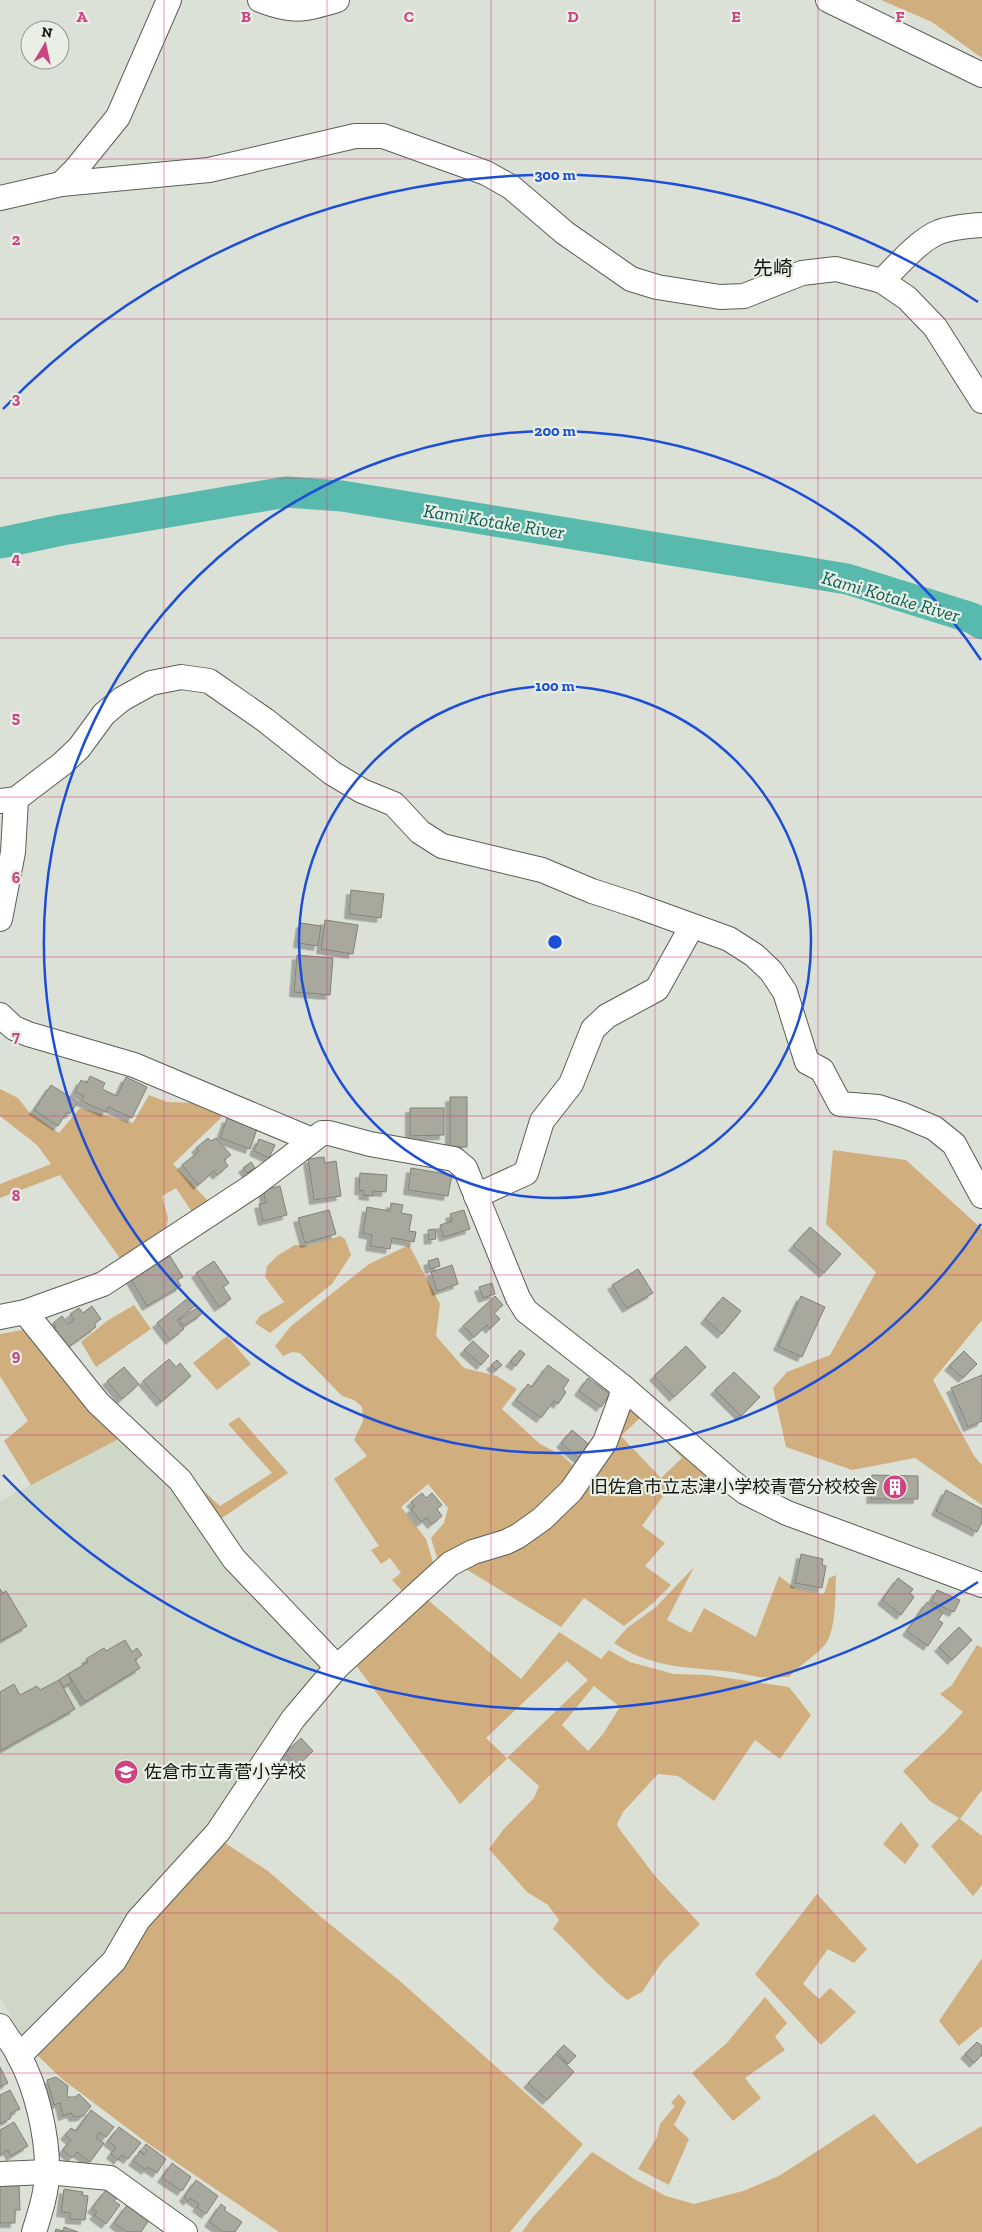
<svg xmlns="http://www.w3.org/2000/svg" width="982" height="2232" font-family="'Zilla Slab','Noto Sans JP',serif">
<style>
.built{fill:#cfd8c7}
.green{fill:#d0ae7d;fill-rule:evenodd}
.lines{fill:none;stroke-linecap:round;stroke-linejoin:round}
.river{stroke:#57baac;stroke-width:31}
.building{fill:#a9a89d;stroke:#828176;filter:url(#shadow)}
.minor-casing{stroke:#5a5f56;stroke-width:26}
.minor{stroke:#fff;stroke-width:24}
.grid{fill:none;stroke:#cc4482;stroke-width:1;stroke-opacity:0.55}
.ring{fill:none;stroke:#1d4ed8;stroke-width:2.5}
.labels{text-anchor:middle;stroke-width:4.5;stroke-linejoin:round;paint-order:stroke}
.poi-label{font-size:18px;fill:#121410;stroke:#e9efe4;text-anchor:end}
.water-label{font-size:19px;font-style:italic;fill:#085e55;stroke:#e9efe4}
.quarter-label{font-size:20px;fill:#121410;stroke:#e9efe4}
.grid-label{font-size:16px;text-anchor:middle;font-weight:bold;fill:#cc4482;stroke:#e9efe4;stroke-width:4.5;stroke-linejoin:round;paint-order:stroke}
.centre{fill:#1d4ed8;stroke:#e9efe4;stroke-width:2.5}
.ring-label{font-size:15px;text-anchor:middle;font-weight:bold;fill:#1d4ed8;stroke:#e9efe4;stroke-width:4.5;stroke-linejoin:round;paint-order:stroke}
</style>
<defs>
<filter id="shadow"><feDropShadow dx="-4.5" dy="4.5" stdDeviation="0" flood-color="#0004"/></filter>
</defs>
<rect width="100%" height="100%" fill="#dce1d7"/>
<path class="built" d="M 126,1435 L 328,1664 L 214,1828 L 110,1957 L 23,2036 L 0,1999 L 0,1501 Z"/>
<g class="green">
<path d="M 881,0 L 982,0 L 982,58 L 932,22 Z"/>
<path d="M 0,1089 L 18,1098 L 29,1112 L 59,1133 L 80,1108 L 133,1123 L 149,1095 L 167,1102 L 197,1103 L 226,1113 L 173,1164 L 211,1204 L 194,1215 L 176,1188 L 162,1196 L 168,1218 L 166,1230 L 122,1261 L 60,1175 L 0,1198 L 0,1184 L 51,1164 L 37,1145 L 0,1116 Z"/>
<path d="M 833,1150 L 906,1160 L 982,1229 L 982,1320 L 933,1380 L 974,1456 L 982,1465 L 982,1505 L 915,1458 L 852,1470 L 786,1447 L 773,1388 L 787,1372 L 830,1355 L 876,1272 L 826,1224 Z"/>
<path d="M 340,1236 L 345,1239 L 351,1255 L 332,1284 L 270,1333 L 255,1323 L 260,1316 L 284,1302 L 265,1277 L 267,1266 L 277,1256 L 295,1245 L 309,1246 Z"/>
<path d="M 409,1245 L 440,1304 L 436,1336 L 464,1368 L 497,1376 L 517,1389 L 502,1409 L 540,1444 L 563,1456 L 579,1471 L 558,1500 L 440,1567 L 431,1538 L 444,1523 L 448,1508 L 428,1484 L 401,1507 L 426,1539 L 435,1569 L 406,1595 L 392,1580 L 401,1573 L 390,1558 L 381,1564 L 371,1550 L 379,1546 L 334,1479 L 367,1456 L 354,1440 L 363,1421 L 362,1407 L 354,1400 L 342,1396 L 300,1353 L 292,1352 L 283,1356 L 275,1346 L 291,1326 L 369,1264 Z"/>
<path d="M 134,1305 L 151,1329 L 96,1367 L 81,1342 L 107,1321 Z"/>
<path d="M 33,1328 L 126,1435 L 31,1485 L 4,1441 L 28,1421 L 0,1376 L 0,1334 Z"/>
<path d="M 227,1336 L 251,1364 L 217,1390 L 193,1363 Z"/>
<path d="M 624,1400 L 642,1416 L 621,1436 L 661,1478 L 682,1458 L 649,1423 L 711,1475 L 698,1493 L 672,1477 L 668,1489 L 642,1526 L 665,1543 L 645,1566 L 671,1585 L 653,1603 L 624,1626 L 584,1598 L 561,1627 L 459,1565 L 534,1531 Z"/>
<path d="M 239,1417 L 288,1473 L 219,1520 L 188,1476 L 220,1506 L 272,1473 L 228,1424 Z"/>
<path d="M 694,1567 L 667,1620 L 691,1633 L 704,1608 L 756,1637 L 779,1576 L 796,1589 L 824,1594 L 829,1578 L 836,1575 C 835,1594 837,1631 824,1646 C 813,1658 799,1665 789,1677 C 779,1677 768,1678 758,1677 C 747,1675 736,1672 724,1671 C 682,1667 650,1667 614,1643 L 627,1628 L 656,1607 Z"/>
<path d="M 422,1595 L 521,1679 L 559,1632 L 601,1659 L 609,1650 L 630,1662 L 674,1674 L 707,1675 L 789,1687 L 811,1715 L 780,1759 L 755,1740 L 714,1801 L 678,1776 L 658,1774 L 623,1812 L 617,1824 L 620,1830 L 655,1876 L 700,1924 L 663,1961 L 642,1992 L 627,2000 C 600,1979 578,1952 553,1929 L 559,1920 L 548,1905 L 527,1892 L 489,1849 L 503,1830 L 534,1798 L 539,1786 L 508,1758 L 460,1804 L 352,1660 ZM 567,1661 L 588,1680 L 507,1758 L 486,1738 ZM 594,1686 L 620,1707 L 603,1734 L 588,1751 L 562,1725 Z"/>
<path d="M 977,1645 L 982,1648 L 982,1790 L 960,1819 L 982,1836 L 982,1885 L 973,1896 L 931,1846 L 959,1818 L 931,1802 L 903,1771 L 946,1731 L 963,1712 L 940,1694 L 952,1685 Z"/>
<path d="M 901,1822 L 919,1845 L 905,1864 L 883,1844 Z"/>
<path d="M 219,1839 L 268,1871 L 315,1912 L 401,1982 L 583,2144 L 510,2232 L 279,2232 L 146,2142 L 62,2079 L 34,2052 Z"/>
<path d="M 817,1894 L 867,1949 L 854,1963 L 828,1949 L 803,1984 L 819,1999 L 830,1988 L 856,2012 L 821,2045 L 755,1974 Z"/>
<path d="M 982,1958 L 982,2026 L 959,2046 L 939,2021 Z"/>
<path d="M 765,1997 L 787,2023 L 775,2037 L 785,2050 L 745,2078 L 761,2098 L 733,2121 L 692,2073 L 726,2044 Z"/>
<path d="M 679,2094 L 686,2102 L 674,2125 L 689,2139 L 669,2185 L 638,2169 L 657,2137 L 660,2124 L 675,2106 L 671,2103 Z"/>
<path d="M 874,2114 L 917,2164 L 982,2126 L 982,2232 L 522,2232 L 532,2218 L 592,2152 L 636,2180 L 666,2196 L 694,2204 L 743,2191 L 779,2176 Z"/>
</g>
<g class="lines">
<path class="river" d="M 0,543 L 62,530 L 286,492 L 342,496 L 847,579 L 972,618 L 982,624"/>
</g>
<g class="building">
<path d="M 351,890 L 384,894 L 381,918 L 349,914 Z"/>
<path d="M 325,920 L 358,925 L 353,954 L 321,949 Z"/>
<path d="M 301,923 L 321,926 L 318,946 L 298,943 Z"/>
<path d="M 297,955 L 333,958 L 330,995 L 294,992 Z"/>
<path d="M 90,1076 L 105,1083 L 102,1089 L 117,1096 L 126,1077 L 147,1087 L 132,1118 L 108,1107 L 106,1112 L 81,1101 L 84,1096 L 75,1092 L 81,1080 L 87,1083 Z"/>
<path d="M 51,1085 L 78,1102 L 70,1114 L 67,1112 L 58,1126 L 34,1110 Z"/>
<rect x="450" y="1097" width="17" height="50"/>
<path d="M 410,1108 L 444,1108 L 444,1135 L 410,1136 Z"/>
<path d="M 227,1118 L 257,1129 L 250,1149 L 220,1138 Z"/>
<path d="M 208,1138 L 211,1141 L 216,1138 L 231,1155 L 224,1160 L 228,1166 L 217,1175 L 214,1171 L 198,1185 L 182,1165 L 199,1151 L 196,1148 Z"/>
<path d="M 259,1139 L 275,1145 L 269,1158 L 254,1151 Z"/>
<path d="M 324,1157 L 325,1163 L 336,1161 L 341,1196 L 314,1200 L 308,1159 Z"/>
<path d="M 251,1162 L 255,1168 L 247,1173 L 243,1168 Z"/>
<path d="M 411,1168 L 452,1175 L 448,1196 L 408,1190 Z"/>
<path d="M 360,1173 L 387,1175 L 386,1192 L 373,1191 L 373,1196 L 363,1195 L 364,1191 L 359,1190 Z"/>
<path d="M 280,1186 L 287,1215 L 263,1221 L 259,1204 L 266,1203 L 263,1190 Z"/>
<path d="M 391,1203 L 403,1205 L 401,1213 L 412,1215 L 409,1231 L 416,1232 L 414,1242 L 392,1238 L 390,1249 L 370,1246 L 372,1235 L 363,1233 L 367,1207 L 390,1211 Z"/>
<path d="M 329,1210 L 336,1234 L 305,1243 L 298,1218 Z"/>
<path d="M 464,1210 L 470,1229 L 444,1237 L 440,1225 L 452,1221 L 450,1214 Z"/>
<path d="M 810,1227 L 841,1254 L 824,1273 L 793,1246 Z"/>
<path d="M 435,1229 L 436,1239 L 429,1240 L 428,1230 Z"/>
<path d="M 170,1256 L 183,1277 L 177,1280 L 181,1286 L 147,1306 L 131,1279 Z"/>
<path d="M 438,1258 L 440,1266 L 430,1269 L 428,1261 Z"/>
<path d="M 214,1261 L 229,1283 L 223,1287 L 231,1299 L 219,1307 L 196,1273 Z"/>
<path d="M 452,1265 L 458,1284 L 437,1291 L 431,1272 Z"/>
<path d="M 638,1269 L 653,1293 L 627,1308 L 612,1285 Z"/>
<path d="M 492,1283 L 495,1294 L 483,1298 L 479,1287 Z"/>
<path d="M 495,1296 L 503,1305 L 494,1313 L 500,1319 L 490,1329 L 487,1325 L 474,1337 L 463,1326 Z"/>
<path d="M 801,1296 L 825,1307 L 802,1357 L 778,1346 Z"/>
<path d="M 723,1297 L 741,1311 L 722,1334 L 705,1319 Z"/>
<path d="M 188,1298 L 195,1306 L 177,1320 L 184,1329 L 170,1340 L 157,1323 Z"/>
<path d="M 92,1306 L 101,1319 L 94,1324 L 96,1327 L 68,1347 L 61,1337 L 58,1339 L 51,1331 L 56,1327 L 53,1323 L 62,1316 L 68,1324 L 74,1320 L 70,1314 L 79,1308 L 83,1313 Z"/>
<path d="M 198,1307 L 203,1313 L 184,1326 L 179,1320 Z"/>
<path d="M 473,1341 L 489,1356 L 481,1365 L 464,1350 Z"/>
<path d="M 686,1346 L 706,1367 L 674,1397 L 654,1376 Z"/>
<path d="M 520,1350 L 525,1354 L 516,1366 L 510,1362 Z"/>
<path d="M 964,1351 L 977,1364 L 963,1378 L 949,1366 Z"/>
<path d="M 169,1359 L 176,1367 L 180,1363 L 191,1376 L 161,1402 L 143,1381 Z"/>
<path d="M 497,1360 L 502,1365 L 496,1370 L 491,1365 Z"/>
<path d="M 548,1365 L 569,1380 L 563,1389 L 566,1392 L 558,1404 L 554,1401 L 541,1418 L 516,1400 L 528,1384 L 532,1387 Z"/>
<path d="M 124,1367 L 139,1384 L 122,1399 L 107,1381 Z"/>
<path d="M 734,1372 L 760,1397 L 741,1416 L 715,1390 Z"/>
<path d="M 982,1375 L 982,1421 L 968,1427 L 951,1388 Z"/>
<path d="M 588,1378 L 610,1394 L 601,1407 L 579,1391 Z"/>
<path d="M 572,1430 L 592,1447 L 581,1460 L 561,1443 Z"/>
<path d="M 872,1475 L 918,1476 L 918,1499 L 871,1499 Z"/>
<path d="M 946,1490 L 982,1509 L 982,1522 L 977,1532 L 936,1511 Z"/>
<path d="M 422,1493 L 426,1498 L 432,1493 L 442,1505 L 437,1509 L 442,1516 L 432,1524 L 427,1518 L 421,1522 L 411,1509 L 415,1506 L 411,1502 Z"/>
<path d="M 801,1554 L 823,1559 L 822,1565 L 826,1566 L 822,1588 L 795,1583 Z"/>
<path d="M 898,1578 L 913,1589 L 910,1593 L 914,1597 L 901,1615 L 882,1600 Z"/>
<path d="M 0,1589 L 3,1593 L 6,1591 L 27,1626 L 0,1641 Z"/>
<path d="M 937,1590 L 960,1600 L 954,1612 L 931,1602 Z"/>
<path d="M 927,1602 L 943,1613 L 938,1620 L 943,1623 L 928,1646 L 907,1631 Z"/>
<path d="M 959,1627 L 972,1640 L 952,1660 L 939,1647 Z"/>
<path d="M 125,1640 L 132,1652 L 137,1648 L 142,1655 L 135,1660 L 140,1668 L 85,1702 L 68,1674 L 88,1662 L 86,1659 L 104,1648 L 106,1651 Z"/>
<path d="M 68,1674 L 72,1682 L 63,1687 L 59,1680 Z"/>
<path d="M 59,1680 L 75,1709 L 0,1751 L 0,1692 L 14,1684 L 20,1695 L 37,1686 L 40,1690 Z"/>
<path d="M 301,1738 L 313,1751 L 297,1766 L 285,1753 Z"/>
<path d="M 977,2042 L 982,2046 L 982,2055 L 974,2063 L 965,2054 Z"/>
<path d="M 564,2045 L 576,2056 L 568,2064 L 557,2052 Z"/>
<path d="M 556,2054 L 574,2072 L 547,2100 L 528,2083 Z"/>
<path d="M 0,2067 L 8,2083 L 0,2087 Z"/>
<path d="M 56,2077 L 68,2086 L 67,2097 L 75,2097 L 79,2094 L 91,2106 L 83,2116 L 74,2117 L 71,2113 L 63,2116 L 60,2103 L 54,2105 L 47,2080 Z"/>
<path d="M 10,2090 L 20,2109 L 10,2114 L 11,2118 L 0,2124 L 0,2095 Z"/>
<path d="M 91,2110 L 114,2127 L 106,2137 L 100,2132 L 96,2138 L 104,2143 L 90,2162 L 77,2152 L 72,2158 L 63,2150 L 71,2140 L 65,2135 L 71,2128 L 76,2131 Z"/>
<path d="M 14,2122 L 28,2146 L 11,2156 L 8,2150 L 0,2155 L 0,2130 Z"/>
<path d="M 119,2127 L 141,2143 L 128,2159 L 122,2155 L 118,2160 L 111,2154 L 116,2147 L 108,2141 Z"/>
<path d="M 146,2144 L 166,2159 L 157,2173 L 148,2167 L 146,2170 L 133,2161 L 140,2151 L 144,2155 L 147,2151 L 143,2148 Z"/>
<path d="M 172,2163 L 191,2177 L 182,2191 L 162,2178 Z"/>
<path d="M 196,2180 L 218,2196 L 206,2214 L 197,2207 L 199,2204 L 190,2198 L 188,2201 L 184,2197 Z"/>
<path d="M 19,2185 L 20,2210 L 15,2210 L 15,2223 L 0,2223 L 0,2186 Z"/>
<path d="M 64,2189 L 83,2192 L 82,2195 L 88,2196 L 85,2220 L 70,2219 L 70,2213 L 61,2212 Z"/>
<path d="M 106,2190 L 117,2198 L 114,2201 L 120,2205 L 106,2224 L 94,2215 L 97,2212 L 92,2208 Z"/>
<path d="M 221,2204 L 226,2208 L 224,2210 L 242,2222 L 235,2232 L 223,2232 L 209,2222 Z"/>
<path d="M 127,2205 L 149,2220 L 141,2232 L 127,2232 L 114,2223 Z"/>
<path d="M 64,2227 L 78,2232 L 55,2232 L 56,2229 L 63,2231 Z"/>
</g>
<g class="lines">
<defs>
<g id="minor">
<path d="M 260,0 C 292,13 305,10 337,0"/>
<path d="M 828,0 L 982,75"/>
<path d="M 61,184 L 75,170 L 118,117 L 169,0"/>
<path d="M 0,198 L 61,184 L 209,170 L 355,136 L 383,136 L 486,173 L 511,187 L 565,233 L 631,279 L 657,287 L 720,297 L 744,296 L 802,273 L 836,269 L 882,281 L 907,298 L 935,327 L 982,401"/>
<path d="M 882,281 C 897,266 919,240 939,232 C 953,227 968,226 982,225"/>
<path d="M 0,801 L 16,799 L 62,764 L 79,748 L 104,714 L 122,699 L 151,683 L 181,677 L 209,681 L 265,720 L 332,773 L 362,791 L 394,804 L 420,832 L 442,846 L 542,870 L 592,891 L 635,905 L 729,939 L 754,955 L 771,971 L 785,992 L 807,1062 L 822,1070 L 840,1104 L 878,1107 L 903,1115 L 934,1128 L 954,1144 L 982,1196"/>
<path d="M 0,919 L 13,852 L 16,799"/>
<path d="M 0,1015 L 14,1028 L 28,1034 L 134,1065 L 312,1140"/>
<path d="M 476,1196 L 526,1173 L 542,1121 L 571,1084 L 593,1029 L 607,1016 L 657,989 L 692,926"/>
<path d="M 25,1312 L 98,1403 L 180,1480 L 234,1559 L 337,1667"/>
<path d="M 0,1317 L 25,1312 L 103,1284 L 254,1185 L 322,1133 L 329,1133 L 370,1144 L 454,1159 L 465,1168 L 518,1298 L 526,1311 L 623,1387 L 732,1482 L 745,1492 L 787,1513 L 982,1585"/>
<path d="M 0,2026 C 6,2036 14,2045 19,2056 C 36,2086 48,2137 47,2172 C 47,2192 40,2213 34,2232"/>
<path d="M 19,2056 L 114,1961 L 138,1920 L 218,1832 L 293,1719 L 337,1667 L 450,1564 L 473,1552 L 506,1542 L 518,1536 L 542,1519 L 571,1491 L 605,1442 L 621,1398 L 623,1387"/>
<path d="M 0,2174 L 47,2172 L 110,2178 L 185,2232"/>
</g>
</defs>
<use href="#minor" class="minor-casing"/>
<use href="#minor" class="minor"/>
</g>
<path class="grid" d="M 164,0 L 164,2232M 327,0 L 327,2232M 491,0 L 491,2232M 655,0 L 655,2232M 818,0 L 818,2232M 0,159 L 982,159M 0,319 L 982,319M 0,478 L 982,478M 0,638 L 982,638M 0,797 L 982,797M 0,957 L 982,957M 0,1116 L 982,1116M 0,1275 L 982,1275M 0,1435 L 982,1435M 0,1594 L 982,1594M 0,1754 L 982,1754M 0,1913 L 982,1913M 0,2073 L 982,2073"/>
<g class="ring">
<circle cx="555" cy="942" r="256"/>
<path d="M981 1224A511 511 0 1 1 981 660"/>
<path d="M978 1582A767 767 0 0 1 3 1475M3 409A767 767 0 0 1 978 302"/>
</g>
<defs>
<symbol id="building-disc" viewBox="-11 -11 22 22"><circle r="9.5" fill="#cc4482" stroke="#e9efe4"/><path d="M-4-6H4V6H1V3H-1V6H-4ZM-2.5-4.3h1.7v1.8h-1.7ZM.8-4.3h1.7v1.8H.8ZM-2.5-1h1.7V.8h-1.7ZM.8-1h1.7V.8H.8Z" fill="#fff"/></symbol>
<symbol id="school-disc" viewBox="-11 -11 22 22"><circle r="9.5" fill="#cc4482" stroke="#e9efe4"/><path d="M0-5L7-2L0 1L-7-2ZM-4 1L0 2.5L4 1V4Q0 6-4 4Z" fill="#fff"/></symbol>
</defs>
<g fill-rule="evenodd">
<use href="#building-disc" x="881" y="1473" width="28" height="28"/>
<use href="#school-disc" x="112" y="1758" width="28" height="28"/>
</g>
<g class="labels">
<g class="poi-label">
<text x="878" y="1493">旧佐倉市立志津小学校青菅分校校舎</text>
<text x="144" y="1778" text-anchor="start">佐倉市立青菅小学校</text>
</g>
<g class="water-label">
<text transform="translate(494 521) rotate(9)" y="7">Kami Kotake River</text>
<text transform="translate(891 596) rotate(16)" y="7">Kami Kotake River</text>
</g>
<g class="quarter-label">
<text x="773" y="275">先崎</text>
</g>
</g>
<g class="grid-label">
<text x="82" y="22">A</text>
<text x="246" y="22">B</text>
<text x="409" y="22">C</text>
<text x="573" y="22">D</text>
<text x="736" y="22">E</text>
<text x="900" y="22">F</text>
<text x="16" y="245">2</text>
<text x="16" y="404">3</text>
<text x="16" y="564">4</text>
<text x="16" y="723">5</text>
<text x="16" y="883">6</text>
<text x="16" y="1042">7</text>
<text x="16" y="1201">8</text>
<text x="16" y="1361">9</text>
</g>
<circle cx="555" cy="942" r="8" class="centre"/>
<g class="ring-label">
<text x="555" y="180">300 m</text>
<text x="555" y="436">200 m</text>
<text x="555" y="691">100 m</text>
</g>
<g transform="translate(45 45) rotate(9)"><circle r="24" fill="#e9efe4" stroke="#93978f"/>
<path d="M0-4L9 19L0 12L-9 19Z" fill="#cc4482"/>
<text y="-8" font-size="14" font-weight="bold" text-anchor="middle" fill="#121410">N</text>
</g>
</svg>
